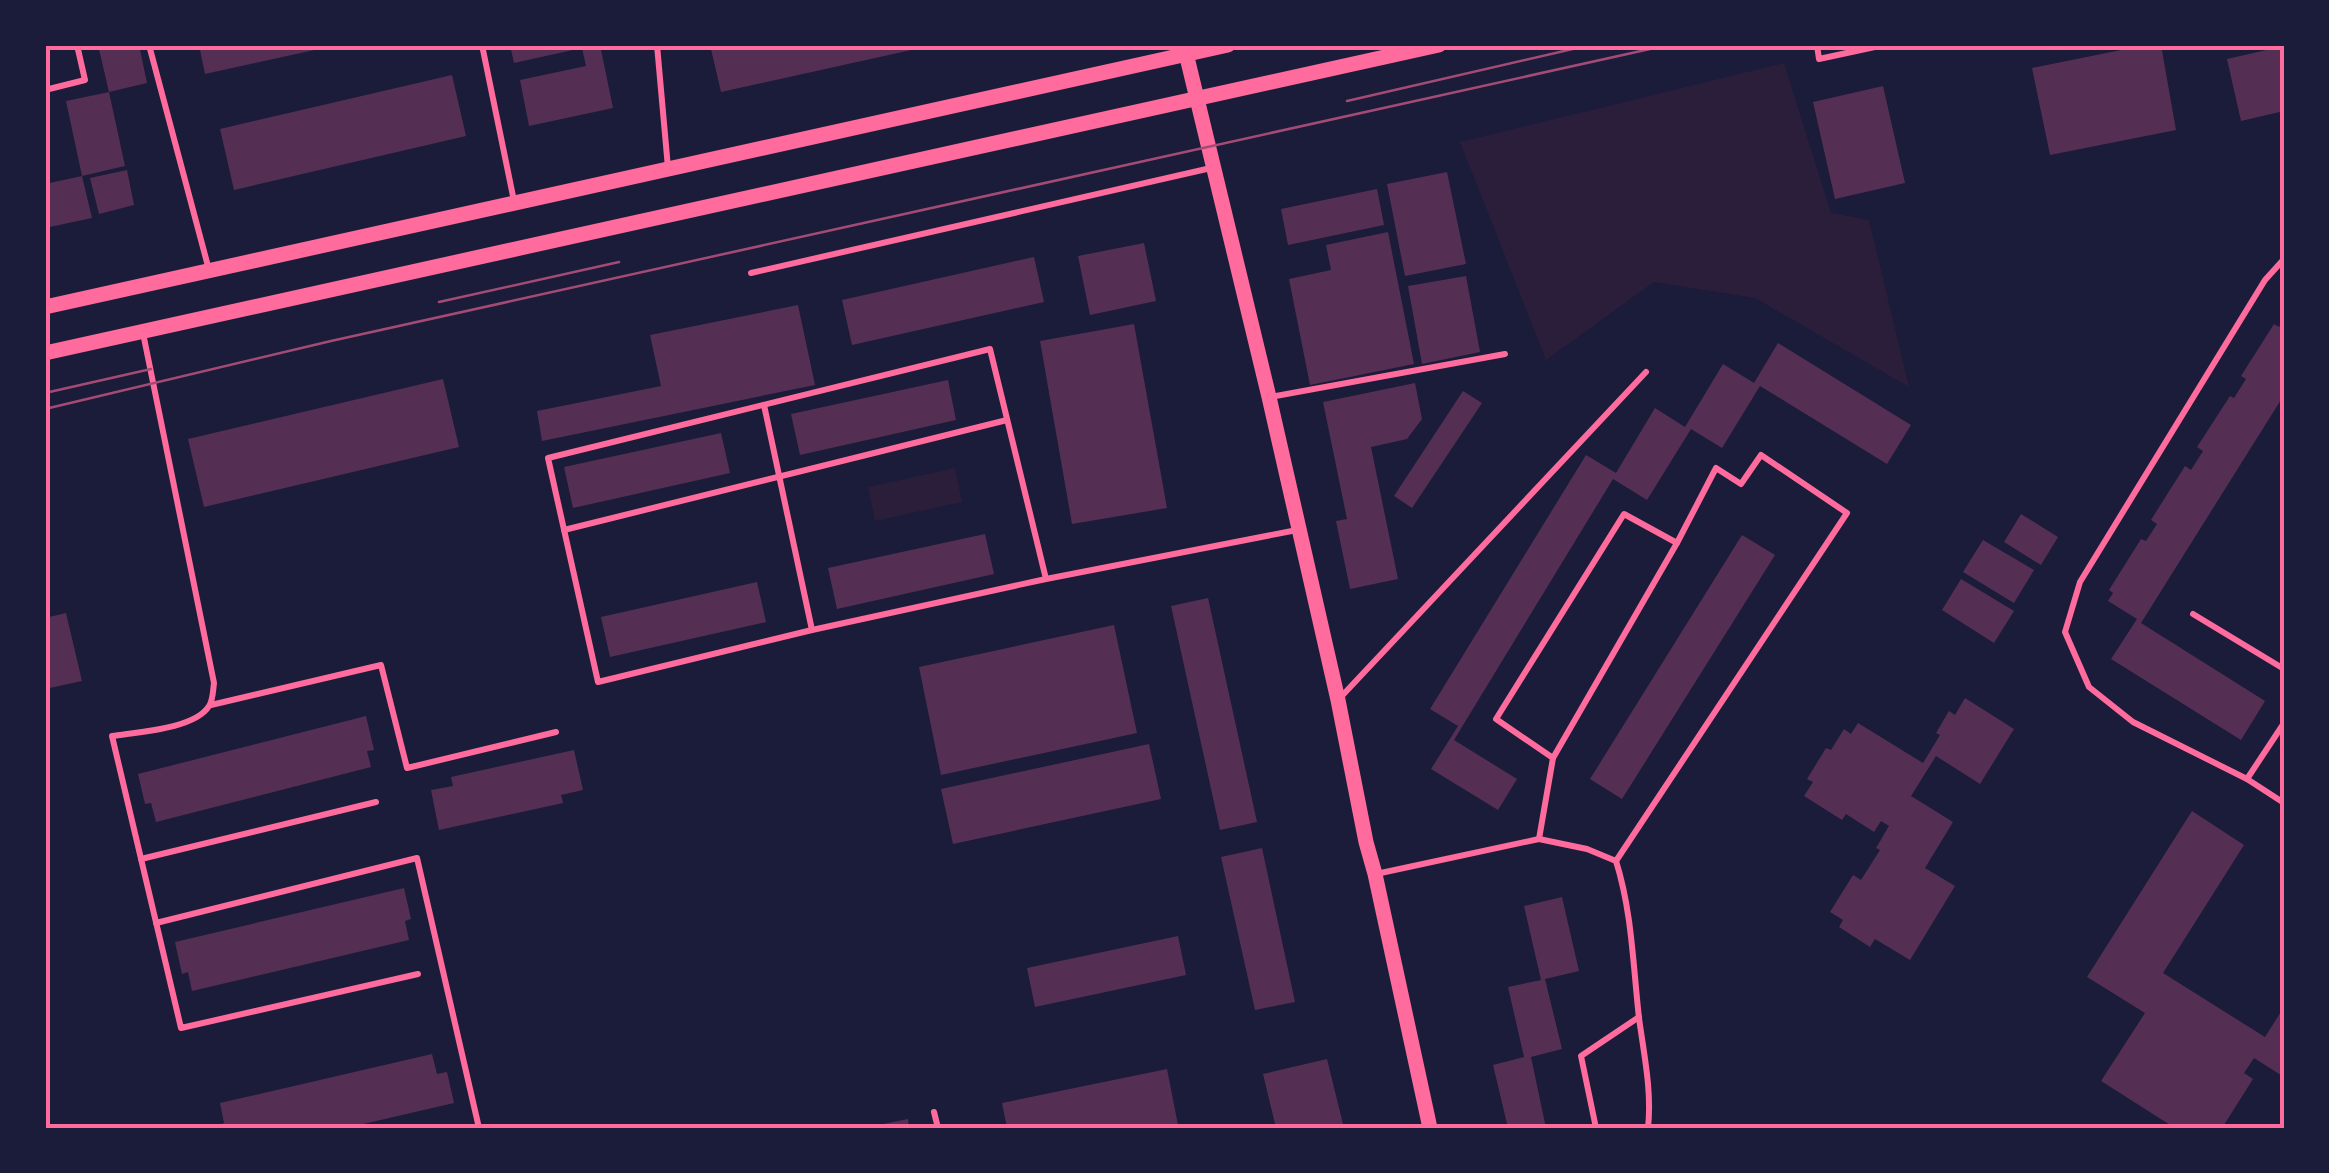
<svg xmlns="http://www.w3.org/2000/svg" width="2329" height="1173" font-family="Lora,serif">
<style>
.green{fill:#2a1e3b}
.building{fill:#542f53}
.lines{fill:none;stroke-linecap:round;stroke-linejoin:round}
.service{stroke:#ff6b9d;stroke-width:6}
.tertiary{stroke:#ff6b9d;stroke-width:15}
.tram{stroke:#a44b75;stroke-width:2.5}
.neatline{fill:none;stroke:#ff6b9d;stroke-width:4}
</style>
<rect width="100%" height="100%" fill="#1b1b3a"/>
<g class="green">
<path d="M 1784,63 L 1831,213 L 1869,220 L 1909,387 L 1755,298 L 1654,282 L 1546,360 L 1460,142 Z"/>
<path d="M 955,468 L 962,502 L 875,521 L 868,487 Z"/>
</g>
<g class="building">
<path d="M 98,45 L 139,45 L 147,83 L 109,92 Z"/>
<path d="M 199,45 L 328,45 L 328,47 L 205,74 Z"/>
<path d="M 510,45 L 600,45 L 613,108 L 529,126 L 520,80 L 586,66 L 582,48 L 514,63 Z"/>
<path d="M 726,45 L 925,45 L 925,47 L 721,92 L 711,49 Z"/>
<path d="M 2146,45 L 2161,45 L 2176,130 L 2050,155 L 2032,68 Z"/>
<path d="M 2284,46 L 2284,111 L 2241,121 L 2227,59 Z"/>
<path d="M 452,75 L 466,136 L 234,190 L 220,129 Z"/>
<path d="M 1883,86 L 1905,183 L 1835,199 L 1813,102 Z"/>
<path d="M 109,92 L 125,166 L 82,176 L 66,101 Z"/>
<path d="M 127,170 L 134,205 L 99,214 L 90,178 Z"/>
<path d="M 1447,172 L 1466,264 L 1405,276 L 1387,184 Z"/>
<path d="M 82,176 L 92,218 L 45,228 L 45,184 Z"/>
<path d="M 1377,189 L 1384,225 L 1288,245 L 1281,209 Z"/>
<path d="M 1388,232 L 1414,364 L 1310,385 L 1289,279 L 1331,270 L 1326,245 Z"/>
<path d="M 1144,243 L 1156,301 L 1090,315 L 1078,256 Z"/>
<path d="M 1034,257 L 1044,302 L 852,345 L 842,300 Z"/>
<path d="M 1466,276 L 1480,352 L 1422,364 L 1408,286 Z"/>
<path d="M 798,305 L 815,385 L 542,441 L 537,411 L 661,386 L 650,335 Z"/>
<path d="M 2284,319 L 2284,395 L 2141,623 L 2265,701 L 2241,740 L 2111,659 L 2137,619 L 2108,601 L 2113,593 L 2109,590 L 2141,539 L 2146,541 L 2157,524 L 2151,520 L 2185,466 L 2191,470 L 2203,451 L 2197,447 L 2230,396 L 2234,398 L 2246,379 L 2241,376 L 2274,324 L 2279,327 Z"/>
<path d="M 1134,324 L 1167,508 L 1072,524 L 1040,341 Z"/>
<path d="M 1778,343 L 1911,425 L 1887,464 L 1760,386 L 1722,448 L 1691,429 L 1647,500 L 1613,479 L 1454,740 L 1517,779 L 1498,810 L 1431,769 L 1458,726 L 1430,709 L 1586,455 L 1616,473 L 1655,408 L 1685,427 L 1723,364 L 1754,383 Z"/>
<path d="M 443,379 L 459,447 L 204,507 L 188,439 Z"/>
<path d="M 948,380 L 956,420 L 800,455 L 791,414 Z"/>
<path d="M 1415,383 L 1422,419 L 1407,439 L 1371,447 L 1398,579 L 1350,589 L 1336,521 L 1347,519 L 1323,402 Z"/>
<path d="M 1463,391 L 1482,403 L 1412,508 L 1394,496 Z"/>
<path d="M 721,433 L 730,473 L 573,508 L 564,467 Z"/>
<path d="M 2021,514 L 2058,537 L 2041,565 L 2004,542 Z"/>
<path d="M 985,534 L 994,574 L 837,609 L 828,568 Z"/>
<path d="M 1742,535 L 1775,555 L 1622,799 L 1590,779 Z"/>
<path d="M 1983,540 L 2034,570 L 2014,603 L 1963,572 Z"/>
<path d="M 1961,579 L 2014,611 L 1994,643 L 1942,610 Z"/>
<path d="M 757,582 L 766,622 L 610,657 L 601,617 Z"/>
<path d="M 1208,598 L 1257,822 L 1220,830 L 1171,606 Z"/>
<path d="M 66,613 L 82,681 L 45,689 L 45,618 Z"/>
<path d="M 1114,625 L 1137,733 L 941,775 L 919,667 Z"/>
<path d="M 1965,698 L 2014,729 L 1980,784 L 1936,756 L 1911,796 L 1953,822 L 1925,868 L 1955,886 L 1910,960 L 1875,939 L 1870,947 L 1839,927 L 1843,920 L 1830,912 L 1853,875 L 1861,880 L 1880,850 L 1876,848 L 1889,826 L 1881,821 L 1874,832 L 1846,814 L 1842,820 L 1804,796 L 1813,782 L 1807,779 L 1826,748 L 1831,750 L 1844,729 L 1851,734 L 1858,723 L 1923,763 L 1940,735 L 1936,733 L 1949,711 L 1955,715 Z"/>
<path d="M 366,716 L 374,750 L 367,751 L 371,767 L 156,822 L 151,803 L 145,804 L 138,774 Z"/>
<path d="M 1149,744 L 1161,799 L 953,844 L 941,789 Z"/>
<path d="M 574,750 L 583,790 L 561,795 L 563,803 L 439,830 L 431,790 L 453,786 L 451,777 Z"/>
<path d="M 2192,811 L 2244,845 L 2163,973 L 2265,1037 L 2284,1007 L 2284,1077 L 2254,1058 L 2244,1073 L 2253,1079 L 2222,1128 L 2175,1128 L 2101,1081 L 2145,1013 L 2087,977 Z"/>
<path d="M 1262,848 L 1295,1002 L 1255,1010 L 1221,857 Z"/>
<path d="M 404,888 L 411,919 L 405,921 L 409,940 L 192,991 L 188,972 L 182,974 L 175,942 Z"/>
<path d="M 1562,897 L 1579,971 L 1545,979 L 1562,1049 L 1531,1057 L 1546,1128 L 1508,1128 L 1493,1065 L 1524,1057 L 1508,987 L 1541,980 L 1524,906 Z"/>
<path d="M 1178,936 L 1186,975 L 1035,1007 L 1027,968 Z"/>
<path d="M 432,1054 L 437,1074 L 447,1072 L 454,1103 L 346,1128 L 212,1128 L 224,1123 L 220,1103 Z"/>
<path d="M 1327,1059 L 1344,1128 L 1276,1128 L 1263,1074 Z"/>
<path d="M 1167,1069 L 1178,1125 L 1165,1128 L 1007,1128 L 1002,1103 Z"/>
<path d="M 908,1119 L 909,1128 L 873,1128 L 873,1126 Z"/>
</g>
<g class="lines">
<g class="service">
<path d="M 149,45 L 209,270"/>
<path d="M 482,45 L 514,201"/>
<path d="M 657,45 L 668,168"/>
<path d="M 1817,45 L 1819,59 L 1884,45"/>
<path d="M 45,90 L 85,80 L 77,45"/>
<path d="M 2284,259 L 2265,280 L 2080,582 L 2065,632 L 2089,687 L 2133,722 L 2247,779 L 2284,803"/>
<path d="M 751,273 L 1211,168"/>
<path d="M 143,333 L 214,683 C 213,690 213,701 209,706 C 195,729 137,732 112,736 L 181,1028 L 418,974"/>
<path d="M 1270,397 L 1505,354"/>
<path d="M 764,405 L 812,630"/>
<path d="M 564,530 L 1007,420"/>
<path d="M 1046,579 L 812,630 L 598,682 L 548,458 L 990,349 L 1046,579 L 1297,530"/>
<path d="M 2193,614 L 2284,669"/>
<path d="M 1339,699 L 1646,372"/>
<path d="M 211,705 L 381,665 L 407,768 L 556,732"/>
<path d="M 1553,758 L 1677,543"/>
<path d="M 2247,779 L 2284,723"/>
<path d="M 1539,839 L 1553,758 L 1496,719 L 1624,514 L 1677,543 L 1716,468 L 1741,484 L 1761,455 L 1847,513 L 1616,861"/>
<path d="M 141,859 L 376,802"/>
<path d="M 1376,874 L 1539,839 L 1587,849 L 1616,861 C 1632,912 1633,965 1639,1018 C 1644,1055 1652,1091 1648,1128"/>
<path d="M 156,923 L 417,858 L 479,1128"/>
<path d="M 934,1112 L 938,1128"/>
<path d="M 1596,1128 L 1581,1056 L 1639,1017"/>
</g>
<g class="tertiary">
<path d="M 1185,49 L 1269,397 L 1338,700 L 1366,842 L 1375,874 L 1430,1128"/>
<path d="M 45,307 L 1228,45"/>
<path d="M 45,353 L 1439,45"/>
</g>
<g class="tram">
<path d="M 1347,101 L 1590,45"/>
<path d="M 439,302 L 619,262"/>
<path d="M 45,393 L 151,369"/>
<path d="M 45,409 L 331,341 L 1668,45"/>
</g>
</g>
<rect width="2329" height="1173" fill="none" stroke="#1b1b3a" stroke-width="95"/>
<rect x="48" y="48" width="2234" height="1078" class="neatline"/>
</svg>
